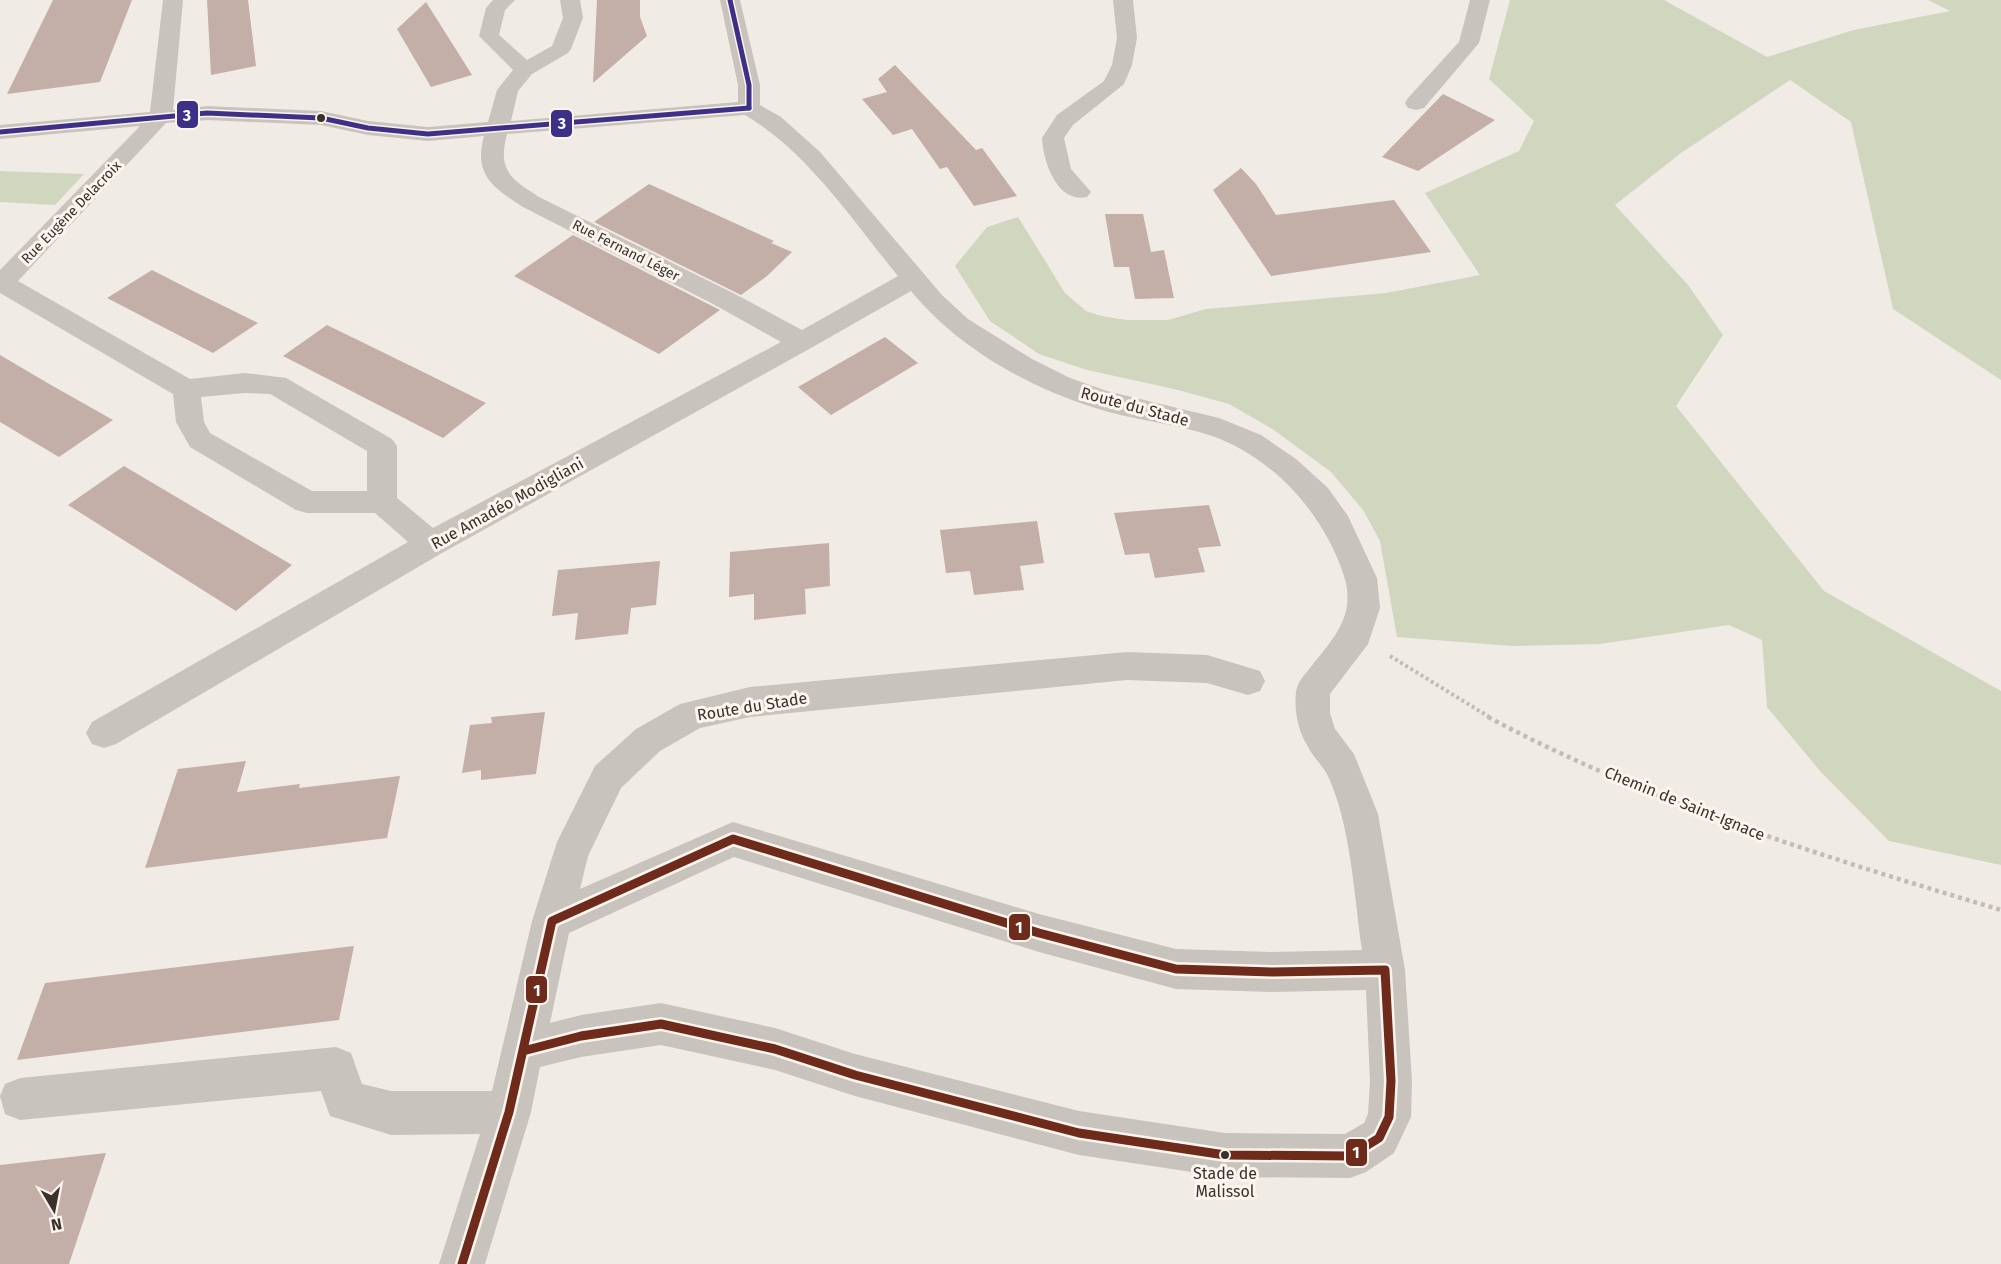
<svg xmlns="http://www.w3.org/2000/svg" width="2001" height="1264" font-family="'Fira Sans',sans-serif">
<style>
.green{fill:#d1d6bf}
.building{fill:#c3afa7}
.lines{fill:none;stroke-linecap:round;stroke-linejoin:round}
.path-far1{stroke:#c2bbb6;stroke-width:4;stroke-dasharray:3 3;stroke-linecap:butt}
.path{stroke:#c2bbb6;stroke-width:4.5;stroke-dasharray:4 4;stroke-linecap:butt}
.minor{fill:#c9c3be;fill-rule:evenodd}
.bus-1-casing{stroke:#fbf5ee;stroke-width:14}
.bus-2-casing{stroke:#fbf5ee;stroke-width:8}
.bus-1{stroke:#6e2a1b;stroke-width:9}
.bus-2{stroke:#3c3187;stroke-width:5}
.bus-dot{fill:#3b302b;stroke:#fbf5ee;stroke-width:2}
.labels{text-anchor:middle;stroke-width:6;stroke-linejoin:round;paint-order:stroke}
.far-street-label{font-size:14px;fill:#3b302b;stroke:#fbf5ee}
.street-label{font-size:16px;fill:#3b302b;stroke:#fbf5ee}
.near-bus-label{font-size:16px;fill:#3b302b;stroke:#fbf5ee}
.line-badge{stroke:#fbf5ee;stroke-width:2}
.badge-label{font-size:16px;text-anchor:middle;font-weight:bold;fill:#fff}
</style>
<rect width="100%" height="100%" fill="#f0ebe5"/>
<g class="green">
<path d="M 1510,0 L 1664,0 L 1767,57 L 1854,30 L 1950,11 L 1928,0 L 2001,0 L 2001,380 L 1893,309 L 1851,122 L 1790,80 L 1681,153 L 1615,205 L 1688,285 L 1723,335 L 1676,406 L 1824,591 L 2001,691 L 2001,865 L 1889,841 L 1820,771 L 1767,707 L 1762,640 L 1729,625 L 1600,644 L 1512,646 L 1397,637 L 1380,541 L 1363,510 L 1331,472 L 1274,430 L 1229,404 L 1174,389 L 1087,370 L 1039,354 L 990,321 L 955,266 L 987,227 L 1018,217 L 1065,293 L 1086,311 L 1101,316 L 1126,320 L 1168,320 L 1206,309 L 1386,293 L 1480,275 L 1425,193 L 1519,151 L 1534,121 L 1489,79 Z"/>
<path d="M 0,171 L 84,174 L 55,205 L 0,202 Z"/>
</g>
<g class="building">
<path d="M 53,0 L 132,0 L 100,82 L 7,94 Z"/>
<path d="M 207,0 L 248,0 L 256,66 L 211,75 Z"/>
<path d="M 597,0 L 640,0 L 640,17 L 647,36 L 593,83 Z"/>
<path d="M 426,2 L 472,75 L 431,87 L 397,29 Z"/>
<path d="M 895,65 L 976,150 L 982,148 L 1017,196 L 974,206 L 947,167 L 940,169 L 912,129 L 893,135 L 862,99 L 887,92 L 878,79 Z"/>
<path d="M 1443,94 L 1495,120 L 1418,171 L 1382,157 Z"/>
<path d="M 1241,168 L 1256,184 L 1276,215 L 1394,200 L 1431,252 L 1271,276 L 1213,190 Z"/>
<path d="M 649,184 L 774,241 L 771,243 L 792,252 L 767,276 L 741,295 L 594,222 Z"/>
<path d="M 1105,214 L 1143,214 L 1151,252 L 1164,250 L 1174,298 L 1135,299 L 1129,267 L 1114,267 Z"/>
<path d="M 573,235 L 714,307 L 720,310 L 659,354 L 514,276 Z"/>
<path d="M 152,270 L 191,290 L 258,323 L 213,353 L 107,298 Z"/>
<path d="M 327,325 L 415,368 L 486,403 L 443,438 L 283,356 Z"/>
<path d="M 885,337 L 918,363 L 831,415 L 798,387 Z"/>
<path d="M 0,355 L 51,385 L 113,420 L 59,457 L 0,422 Z"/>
<path d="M 124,466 L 205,514 L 292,565 L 236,611 L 68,505 Z"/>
<path d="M 1209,505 L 1221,546 L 1198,548 L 1205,572 L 1155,578 L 1149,553 L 1125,555 L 1114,513 Z"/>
<path d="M 1037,521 L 1044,563 L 1020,566 L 1024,590 L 974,595 L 970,571 L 946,573 L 940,530 Z"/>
<path d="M 829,543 L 830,586 L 805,589 L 806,614 L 754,620 L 754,594 L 729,597 L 730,552 Z"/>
<path d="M 660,561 L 656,605 L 631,608 L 628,634 L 575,640 L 578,613 L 552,616 L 558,570 Z"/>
<path d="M 545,712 L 536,774 L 481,780 L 481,770 L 462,773 L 470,725 L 492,723 L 491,717 Z"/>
<path d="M 246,761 L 237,792 L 300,784 L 299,788 L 400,776 L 387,838 L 145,868 L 178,769 Z"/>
<path d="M 354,946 L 339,1020 L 17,1060 L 45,983 Z"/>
<path d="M 106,1153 L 69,1264 L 0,1264 L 0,1165 Z"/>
</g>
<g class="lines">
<path class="path-far1" d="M 1390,656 L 1491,718"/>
<path class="path" d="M 1488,717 C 1649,803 1827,858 2001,910"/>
<g class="minor">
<path d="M 163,0 L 183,0 L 173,110 L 207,106 L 321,111 L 368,121 L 428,127 L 488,122 L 497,90 L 513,70 L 479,36 L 486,8 L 493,0 L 515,0 L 505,10 L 499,35 L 527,60 L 552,46 L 563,18 L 560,0 L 580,0 L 583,18 L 571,49 L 568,53 L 532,74 L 518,91 L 511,121 L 738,102 L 738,85 L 720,0 L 740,0 L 760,85 L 760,105 L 781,117 L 820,152 L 942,295 L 968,319 L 1032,359 L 1070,378 L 1107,391 L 1219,418 L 1261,435 L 1296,459 L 1328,488 L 1348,516 L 1377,578 L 1380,608 L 1368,644 L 1330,694 L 1330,713 L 1335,729 L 1354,754 L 1378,814 L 1405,970 L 1412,1081 L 1411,1117 L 1394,1153 L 1366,1172 L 1350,1178 L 1225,1177 L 1079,1155 L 855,1096 L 775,1070 L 661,1045 L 581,1057 L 540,1067 L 531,1112 L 485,1264 L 439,1264 L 480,1134 L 391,1135 L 330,1116 L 321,1091 L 20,1120 L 5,1114 L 0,1096 L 5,1084 L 20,1078 L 336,1047 L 351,1053 L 362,1084 L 391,1091 L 492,1091 L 532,921 L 557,842 L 595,766 L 636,729 L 680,704 L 750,687 L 1127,652 L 1207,655 L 1260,671 L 1265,681 L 1260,691 L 1248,695 L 1207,683 L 1127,680 L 750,717 L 700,728 L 660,751 L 621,788 L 588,856 L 580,889 L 733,822 L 1039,914 L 1176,949 L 1273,952 L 1362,950 C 1354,896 1351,824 1327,774 C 1322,765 1313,757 1308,747 C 1298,731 1294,711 1296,692 C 1297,683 1304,675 1310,668 C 1332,640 1357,616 1344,576 C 1324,514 1274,458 1212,436 C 1173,423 1131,420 1092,407 C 1024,385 956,346 911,291 L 811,348 L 442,553 L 116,744 L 104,748 L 92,744 L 86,733 L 92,722 L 408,542 L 375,513 L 307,513 L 296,510 L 190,447 L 176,422 L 173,394 L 0,293 L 0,270 L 140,126 L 0,139 L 0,125 L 150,112 ZM 745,115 C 807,151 853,221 898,276 L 802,330 L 733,293 L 539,197 C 512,179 497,172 507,134 ZM 207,120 L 321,125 L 368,135 L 428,141 L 484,136 C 473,175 494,188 523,207 L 715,305 L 781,342 L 433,528 L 397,498 L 397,446 L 392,439 L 286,378 L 245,373 L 190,379 L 18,281 L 166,123 ZM 245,393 L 270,394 L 367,451 L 367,491 L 312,491 L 210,433 L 204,422 L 201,397 ZM 734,857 L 1039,952 L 1176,989 L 1273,992 L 1366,990 L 1370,1081 L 1368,1114 L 1364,1123 L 1345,1134 L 1225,1133 L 1079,1111 L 855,1054 L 775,1028 L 661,1003 L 581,1015 L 550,1023 L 569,933 Z"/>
<path d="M 1113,0 L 1133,0 L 1137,38 L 1132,65 L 1124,84 L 1073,125 L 1064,138 L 1071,169 L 1091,192 L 1087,197 C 1057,204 1043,161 1042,138 L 1057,115 L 1104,81 L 1112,65 L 1117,38 Z"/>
<path d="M 1470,0 L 1490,0 L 1479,43 L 1424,108 L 1416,110 L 1408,108 L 1405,103 L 1408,98 L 1459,42 Z"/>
</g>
<defs>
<path id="bus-1" d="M 462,1264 L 509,1112 L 552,921 L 733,839 L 1039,933 L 1176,969 L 1273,972 L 1385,970 L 1391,1081 L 1389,1117 L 1379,1138 L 1350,1156 L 1225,1155 L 1079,1133 L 855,1075 L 775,1049 L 661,1024 L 581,1036 L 523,1051"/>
<g id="bus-2">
<path d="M 730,0 L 749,85 L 749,108"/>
<path d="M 0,132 L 207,113 L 321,118 L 368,128 L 428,134 L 749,108"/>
</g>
</defs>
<use href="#bus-1" class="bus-1-casing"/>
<use href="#bus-2" class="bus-2-casing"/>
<use href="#bus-1" class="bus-1"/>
<use href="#bus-2" class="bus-2"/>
</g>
<g class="bus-dot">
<circle cx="321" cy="118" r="5"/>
<circle cx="1225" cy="1155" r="5"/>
</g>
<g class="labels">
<g class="far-street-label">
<text transform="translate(71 212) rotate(-46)" y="5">Rue Eugène Delacroix</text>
<text transform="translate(626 250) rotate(27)" y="5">Rue Fernand Léger</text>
</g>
<g class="street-label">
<text transform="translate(1135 406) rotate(15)" y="6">Route du Stade</text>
<text transform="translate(507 503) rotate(-29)" y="6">Rue Amadéo Modigliani</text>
<text transform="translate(752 706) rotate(-9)" y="6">Route du Stade</text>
<text transform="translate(1685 803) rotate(22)" y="6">Chemin de Saint-Ignace</text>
</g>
<g class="near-bus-label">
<text x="1225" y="1179">Stade de<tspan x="1225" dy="18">Malissol</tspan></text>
</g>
</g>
<g class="line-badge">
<rect x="176" y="100" width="23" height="29" rx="6" fill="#3c3187"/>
<rect x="550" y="109" width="23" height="29" rx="6" fill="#3c3187"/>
<rect x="1008" y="913" width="23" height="28" rx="6" fill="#6e2a1b"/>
<rect x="525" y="975" width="23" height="29" rx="6" fill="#6e2a1b"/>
<rect x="1345" y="1138" width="23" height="29" rx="6" fill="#6e2a1b"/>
</g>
<g class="badge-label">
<text x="187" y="121">3</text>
<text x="562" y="129">3</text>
<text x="1019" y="933">1</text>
<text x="537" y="996">1</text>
<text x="1356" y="1158">1</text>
</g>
<g transform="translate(54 1210) rotate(170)" stroke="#fbf5ee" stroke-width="4.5" paint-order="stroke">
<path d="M0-4.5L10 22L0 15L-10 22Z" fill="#3b302b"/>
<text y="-9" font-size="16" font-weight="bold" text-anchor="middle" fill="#3b302b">N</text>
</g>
</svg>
